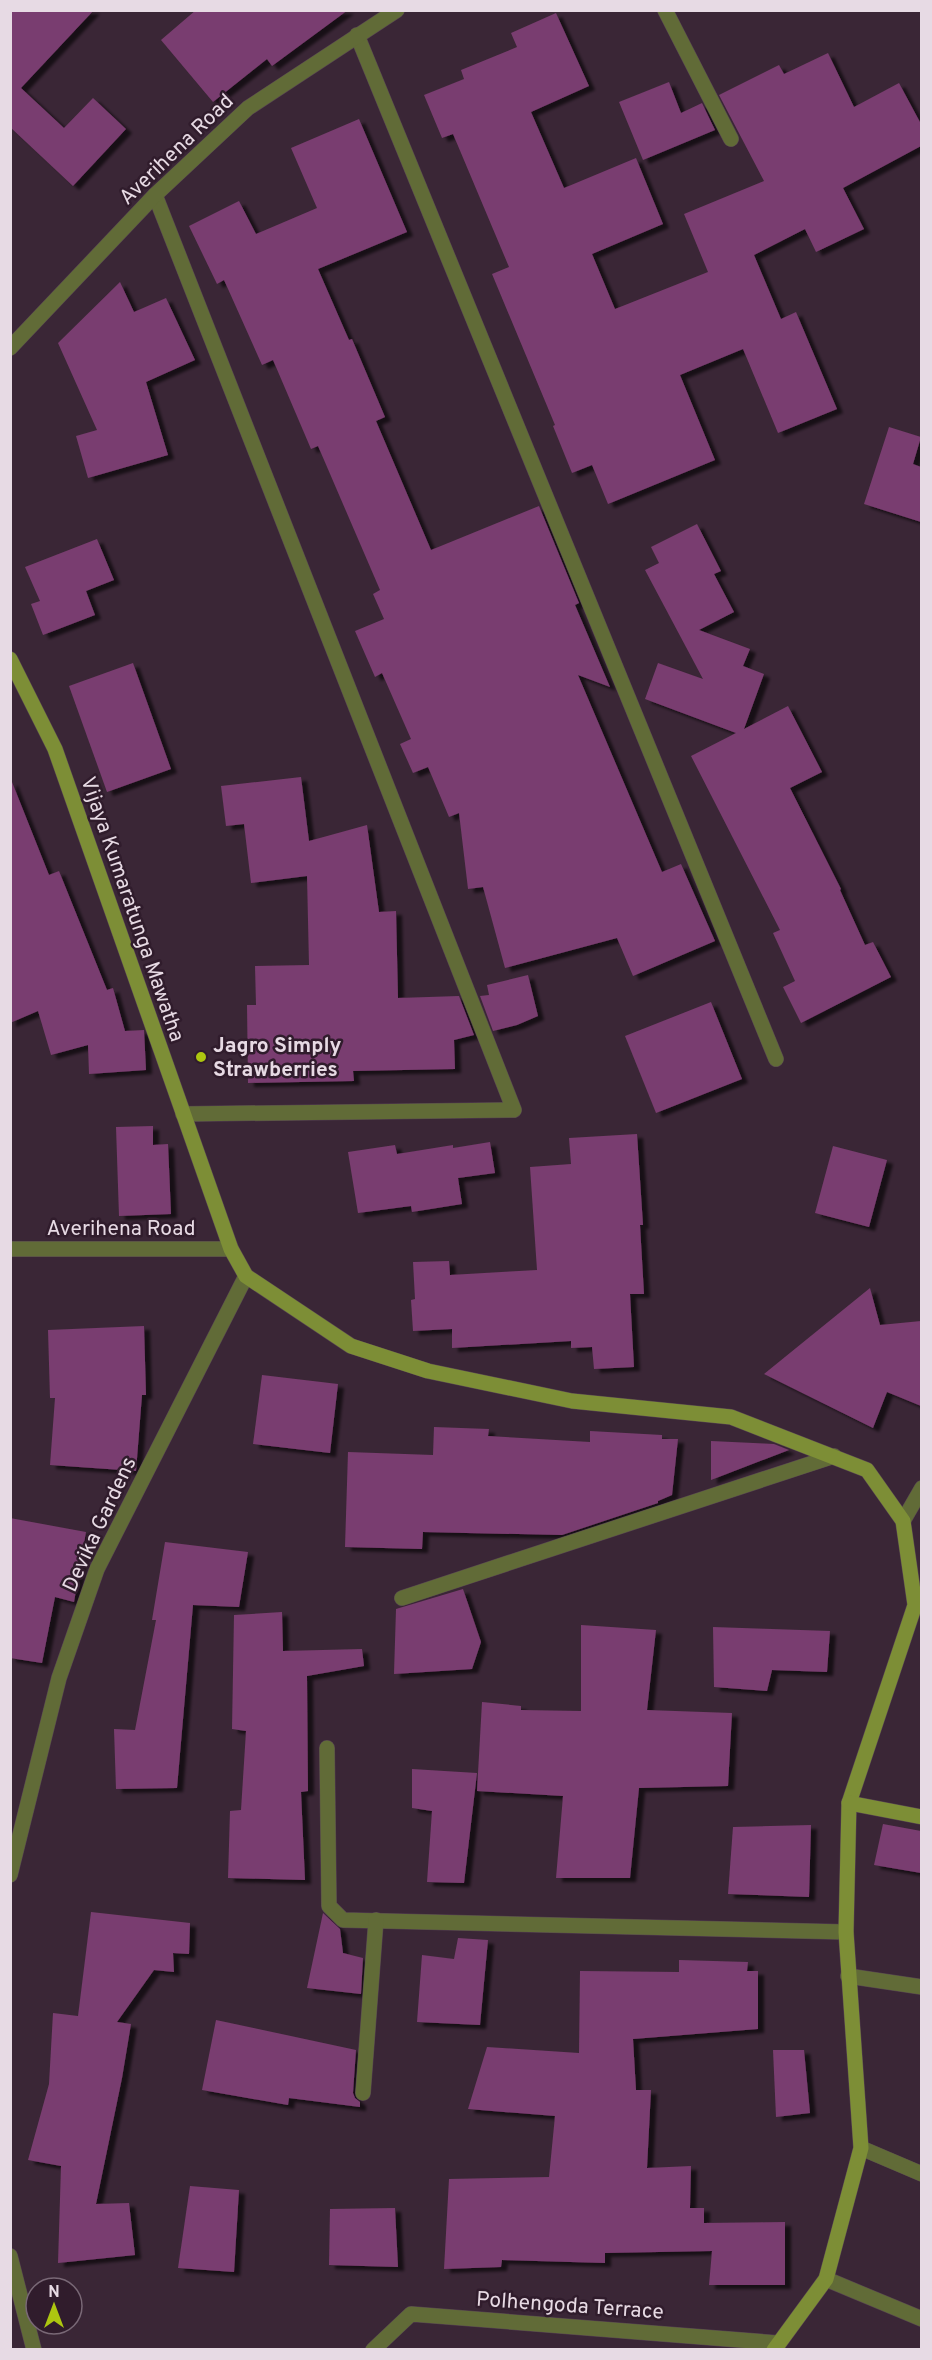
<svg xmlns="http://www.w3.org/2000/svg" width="932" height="2360" font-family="Overpass,sans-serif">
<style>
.building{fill:#793d6f;filter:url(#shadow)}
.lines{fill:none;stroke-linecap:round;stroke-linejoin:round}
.street-casing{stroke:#564352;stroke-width:16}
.secondary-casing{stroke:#564352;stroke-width:16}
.street{stroke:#616b37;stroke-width:15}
.secondary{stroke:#7d8e36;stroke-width:15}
.poi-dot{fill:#adc610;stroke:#301c2c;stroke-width:2}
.labels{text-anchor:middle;stroke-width:5;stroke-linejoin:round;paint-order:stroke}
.street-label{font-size:21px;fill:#e7dae4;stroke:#301c2c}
.poi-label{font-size:21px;font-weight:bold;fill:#e7dae4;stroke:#301c2c;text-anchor:start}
</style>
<defs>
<filter id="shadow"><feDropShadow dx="6" dy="4" stdDeviation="1.5" flood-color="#0009"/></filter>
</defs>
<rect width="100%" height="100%" fill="#3a2636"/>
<g class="building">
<path d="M 10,10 L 94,10 L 21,88 L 64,128 L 93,98 L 126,129 L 73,186 L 10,127 Z"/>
<path d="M 196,10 L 348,10 L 272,66 L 267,59 L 213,102 L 161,40 Z"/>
<path d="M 556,13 L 589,86 L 531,112 L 564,188 L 636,158 L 663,224 L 592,254 L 615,309 L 708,272 L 684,214 L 764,181 L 719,95 L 779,65 L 784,74 L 828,53 L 854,107 L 899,83 L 921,124 L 921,146 L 843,188 L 864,229 L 816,252 L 805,229 L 754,255 L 781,319 L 796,312 L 837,409 L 778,433 L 743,349 L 680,375 L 715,460 L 608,504 L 592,465 L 572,473 L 553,426 L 555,425 L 492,274 L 509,267 L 453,134 L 442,138 L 424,95 L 464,79 L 461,70 L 517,47 L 511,33 Z"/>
<path d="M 669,82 L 681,113 L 702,103 L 715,130 L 643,160 L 619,102 Z"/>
<path d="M 359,119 L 407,232 L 318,269 L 349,340 L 352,339 L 385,417 L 376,421 L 431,550 L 539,506 L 579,603 L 575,605 L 610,687 L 578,675 L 662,872 L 681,864 L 715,941 L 633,976 L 617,938 L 505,968 L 483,887 L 468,889 L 459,813 L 449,817 L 428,767 L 413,773 L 400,744 L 411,739 L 382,673 L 375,677 L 355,631 L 384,619 L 373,594 L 380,590 L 318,446 L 311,449 L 273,360 L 262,365 L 224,280 L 217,284 L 189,226 L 239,201 L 256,234 L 317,208 L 291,148 Z"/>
<path d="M 120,282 L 134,312 L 166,298 L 195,360 L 146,382 L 168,455 L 88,478 L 76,436 L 97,430 L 58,343 Z"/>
<path d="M 889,427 L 921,437 L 913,464 L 921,467 L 921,522 L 864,504 Z"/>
<path d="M 697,524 L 721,571 L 714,574 L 734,612 L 699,630 L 750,649 L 743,666 L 764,674 L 744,729 L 788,706 L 822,772 L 790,788 L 841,889 L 840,890 L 865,945 L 873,942 L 891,977 L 801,1023 L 783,987 L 795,981 L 773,933 L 780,930 L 691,756 L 736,733 L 645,699 L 658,663 L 703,679 L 645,570 L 659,563 L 651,547 Z"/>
<path d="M 97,539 L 114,580 L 86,591 L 95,615 L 43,635 L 31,604 L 40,601 L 25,567 Z"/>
<path d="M 133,663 L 171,769 L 107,792 L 69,686 Z"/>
<path d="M 301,777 L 309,841 L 367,825 L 379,912 L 396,911 L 398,998 L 459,996 L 474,1035 L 454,1040 L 455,1069 L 353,1071 L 354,1081 L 248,1083 L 247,1005 L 256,1005 L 255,966 L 309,965 L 307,876 L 251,883 L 244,824 L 226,826 L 221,786 Z"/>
<path d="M 10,782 L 12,782 L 49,875 L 59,871 L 107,990 L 113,988 L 125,1031 L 144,1030 L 146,1070 L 89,1074 L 88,1045 L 51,1055 L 38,1011 L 10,1023 Z"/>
<path d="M 528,975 L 538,1016 L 517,1025 L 493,1031 L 480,996 L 489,995 L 487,985 Z"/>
<path d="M 711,1002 L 742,1079 L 656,1113 L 625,1036 Z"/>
<path d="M 153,1126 L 153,1145 L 168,1144 L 171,1214 L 119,1216 L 116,1127 Z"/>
<path d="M 637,1134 L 643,1225 L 640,1225 L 644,1294 L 630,1294 L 634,1367 L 594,1369 L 592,1347 L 571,1348 L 571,1341 L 452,1348 L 452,1329 L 413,1331 L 411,1300 L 415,1299 L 413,1262 L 449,1261 L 450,1275 L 537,1270 L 530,1167 L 571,1164 L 569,1138 Z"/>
<path d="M 490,1142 L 495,1173 L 458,1178 L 462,1204 L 412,1212 L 411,1206 L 358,1213 L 348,1152 L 395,1145 L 397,1154 L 453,1145 L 453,1148 Z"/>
<path d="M 833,1146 L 887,1160 L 869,1227 L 815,1213 Z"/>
<path d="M 870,1288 L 880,1325 L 921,1321 L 921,1406 L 887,1392 L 873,1428 L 764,1374 Z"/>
<path d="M 144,1326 L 146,1395 L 142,1395 L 136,1471 L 50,1465 L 55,1398 L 50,1398 L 48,1330 Z"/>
<path d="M 262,1375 L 338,1384 L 330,1453 L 253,1444 Z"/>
<path d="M 434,1427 L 489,1429 L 488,1436 L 590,1442 L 590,1431 L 662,1435 L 662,1439 L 678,1439 L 672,1495 L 658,1501 L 658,1503 L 562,1535 L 423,1532 L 422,1549 L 345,1547 L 348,1452 L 433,1455 Z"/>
<path d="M 711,1441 L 774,1444 L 789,1450 L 711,1480 Z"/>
<path d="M 10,1518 L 86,1532 L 74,1602 L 55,1597 L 42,1663 L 10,1658 Z"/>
<path d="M 165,1542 L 248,1552 L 239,1607 L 193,1605 L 177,1788 L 116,1789 L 114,1729 L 135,1730 L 156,1620 L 152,1620 Z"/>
<path d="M 463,1589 L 481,1642 L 472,1669 L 394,1674 L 396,1609 Z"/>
<path d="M 282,1612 L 283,1651 L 362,1649 L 364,1666 L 307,1676 L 308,1791 L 301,1792 L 305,1880 L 228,1878 L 230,1811 L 241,1810 L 246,1731 L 232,1729 L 234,1615 Z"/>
<path d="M 581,1625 L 656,1630 L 647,1710 L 732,1713 L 728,1786 L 639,1788 L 630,1878 L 556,1878 L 563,1796 L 477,1791 L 482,1702 L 521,1706 L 521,1710 L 581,1711 Z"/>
<path d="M 713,1627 L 830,1631 L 827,1672 L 772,1670 L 767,1691 L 714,1687 Z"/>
<path d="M 412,1769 L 477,1773 L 464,1883 L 427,1882 L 432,1811 L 412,1808 Z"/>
<path d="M 883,1824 L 921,1831 L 921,1873 L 874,1865 Z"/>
<path d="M 811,1825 L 809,1897 L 728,1894 L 733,1827 Z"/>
<path d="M 91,1912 L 190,1923 L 189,1954 L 173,1953 L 174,1972 L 154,1970 L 117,2022 L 131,2024 L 122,2078 L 96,2204 L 129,2203 L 135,2255 L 58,2263 L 61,2166 L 28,2160 L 49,2084 L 53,2013 L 78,2016 Z"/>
<path d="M 323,1913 L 340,1929 L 343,1953 L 363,1958 L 361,1994 L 307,1988 Z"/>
<path d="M 458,1938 L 488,1940 L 480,2025 L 417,2022 L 422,1955 L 454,1959 Z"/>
<path d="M 679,1960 L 748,1962 L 747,1971 L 758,1971 L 758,2029 L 633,2039 L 636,2090 L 651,2090 L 647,2168 L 691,2166 L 690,2208 L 704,2208 L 704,2223 L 785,2222 L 785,2285 L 709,2285 L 712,2251 L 605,2253 L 605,2263 L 502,2260 L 501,2267 L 444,2269 L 449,2179 L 549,2177 L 555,2116 L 468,2109 L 487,2047 L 579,2053 L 580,1971 L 679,1972 Z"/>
<path d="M 216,2020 L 356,2050 L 353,2093 L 355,2098 L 360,2102 L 360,2107 L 289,2098 L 288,2105 L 202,2090 Z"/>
<path d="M 773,2050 L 804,2050 L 810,2113 L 776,2117 Z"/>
<path d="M 190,2186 L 239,2190 L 234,2272 L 178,2268 Z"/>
<path d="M 395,2208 L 398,2267 L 329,2265 L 330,2209 Z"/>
</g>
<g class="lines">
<defs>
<g id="street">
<path d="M 665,10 L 731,139"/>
<path d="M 357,35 L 776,1059"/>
<path d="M 155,195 L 514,1110 L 183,1114"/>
<path d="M 10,348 L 155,195 L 248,108 L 397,10"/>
<path d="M 10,1249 L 231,1249"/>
<path d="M 903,1521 L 922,1488"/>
<path d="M 402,1598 L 834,1456"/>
<path d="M 327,1748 L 329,1906 L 343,1920 L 846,1932"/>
<path d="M 10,1875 L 59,1678 L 97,1569 L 246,1276"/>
<path d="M 848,1976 L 922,1987"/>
<path d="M 363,2093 L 376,1920"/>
<path d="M 861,2148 L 922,2174"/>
<path d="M 10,2256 L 34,2350"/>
<path d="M 826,2279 L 922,2319"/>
<path d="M 373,2350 L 411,2314 L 778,2343"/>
</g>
<g id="secondary">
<path d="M 10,659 L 55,749 L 231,1249 L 246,1276 L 351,1346 L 428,1371 L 572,1401 L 731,1417 L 867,1470 L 903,1521 L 915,1605 L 849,1803 L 846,1932 L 861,2148 L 826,2279 L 774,2350"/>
<path d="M 849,1803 L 922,1817"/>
</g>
</defs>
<use href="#street" class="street-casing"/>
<use href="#secondary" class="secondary-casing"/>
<use href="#street" class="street"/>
<use href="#secondary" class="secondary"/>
</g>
<circle class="poi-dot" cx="201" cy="1057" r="6"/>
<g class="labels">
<g class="street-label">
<text transform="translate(176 149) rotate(-44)" y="7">Averihena Road</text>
<text transform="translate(133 909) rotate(71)" y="7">Vijaya Kumaratunga Mawatha</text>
<text x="121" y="1235">Averihena Road</text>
<text transform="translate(99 1524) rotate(-65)" y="7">Devika Gardens</text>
<text transform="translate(570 2305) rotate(4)" y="7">Polhengoda Terrace</text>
</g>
<g class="poi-label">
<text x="213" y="1052">Jagro Simply<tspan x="213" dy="24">Strawberries</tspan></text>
</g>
</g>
<rect width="932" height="2360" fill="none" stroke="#e7dae4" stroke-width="24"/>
<g transform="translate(54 2306)"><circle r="28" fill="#301c2c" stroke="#796876" stroke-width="1.5"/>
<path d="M0-4.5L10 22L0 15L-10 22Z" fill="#adc610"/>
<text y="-9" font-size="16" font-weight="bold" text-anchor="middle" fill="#e7dae4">N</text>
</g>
</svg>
